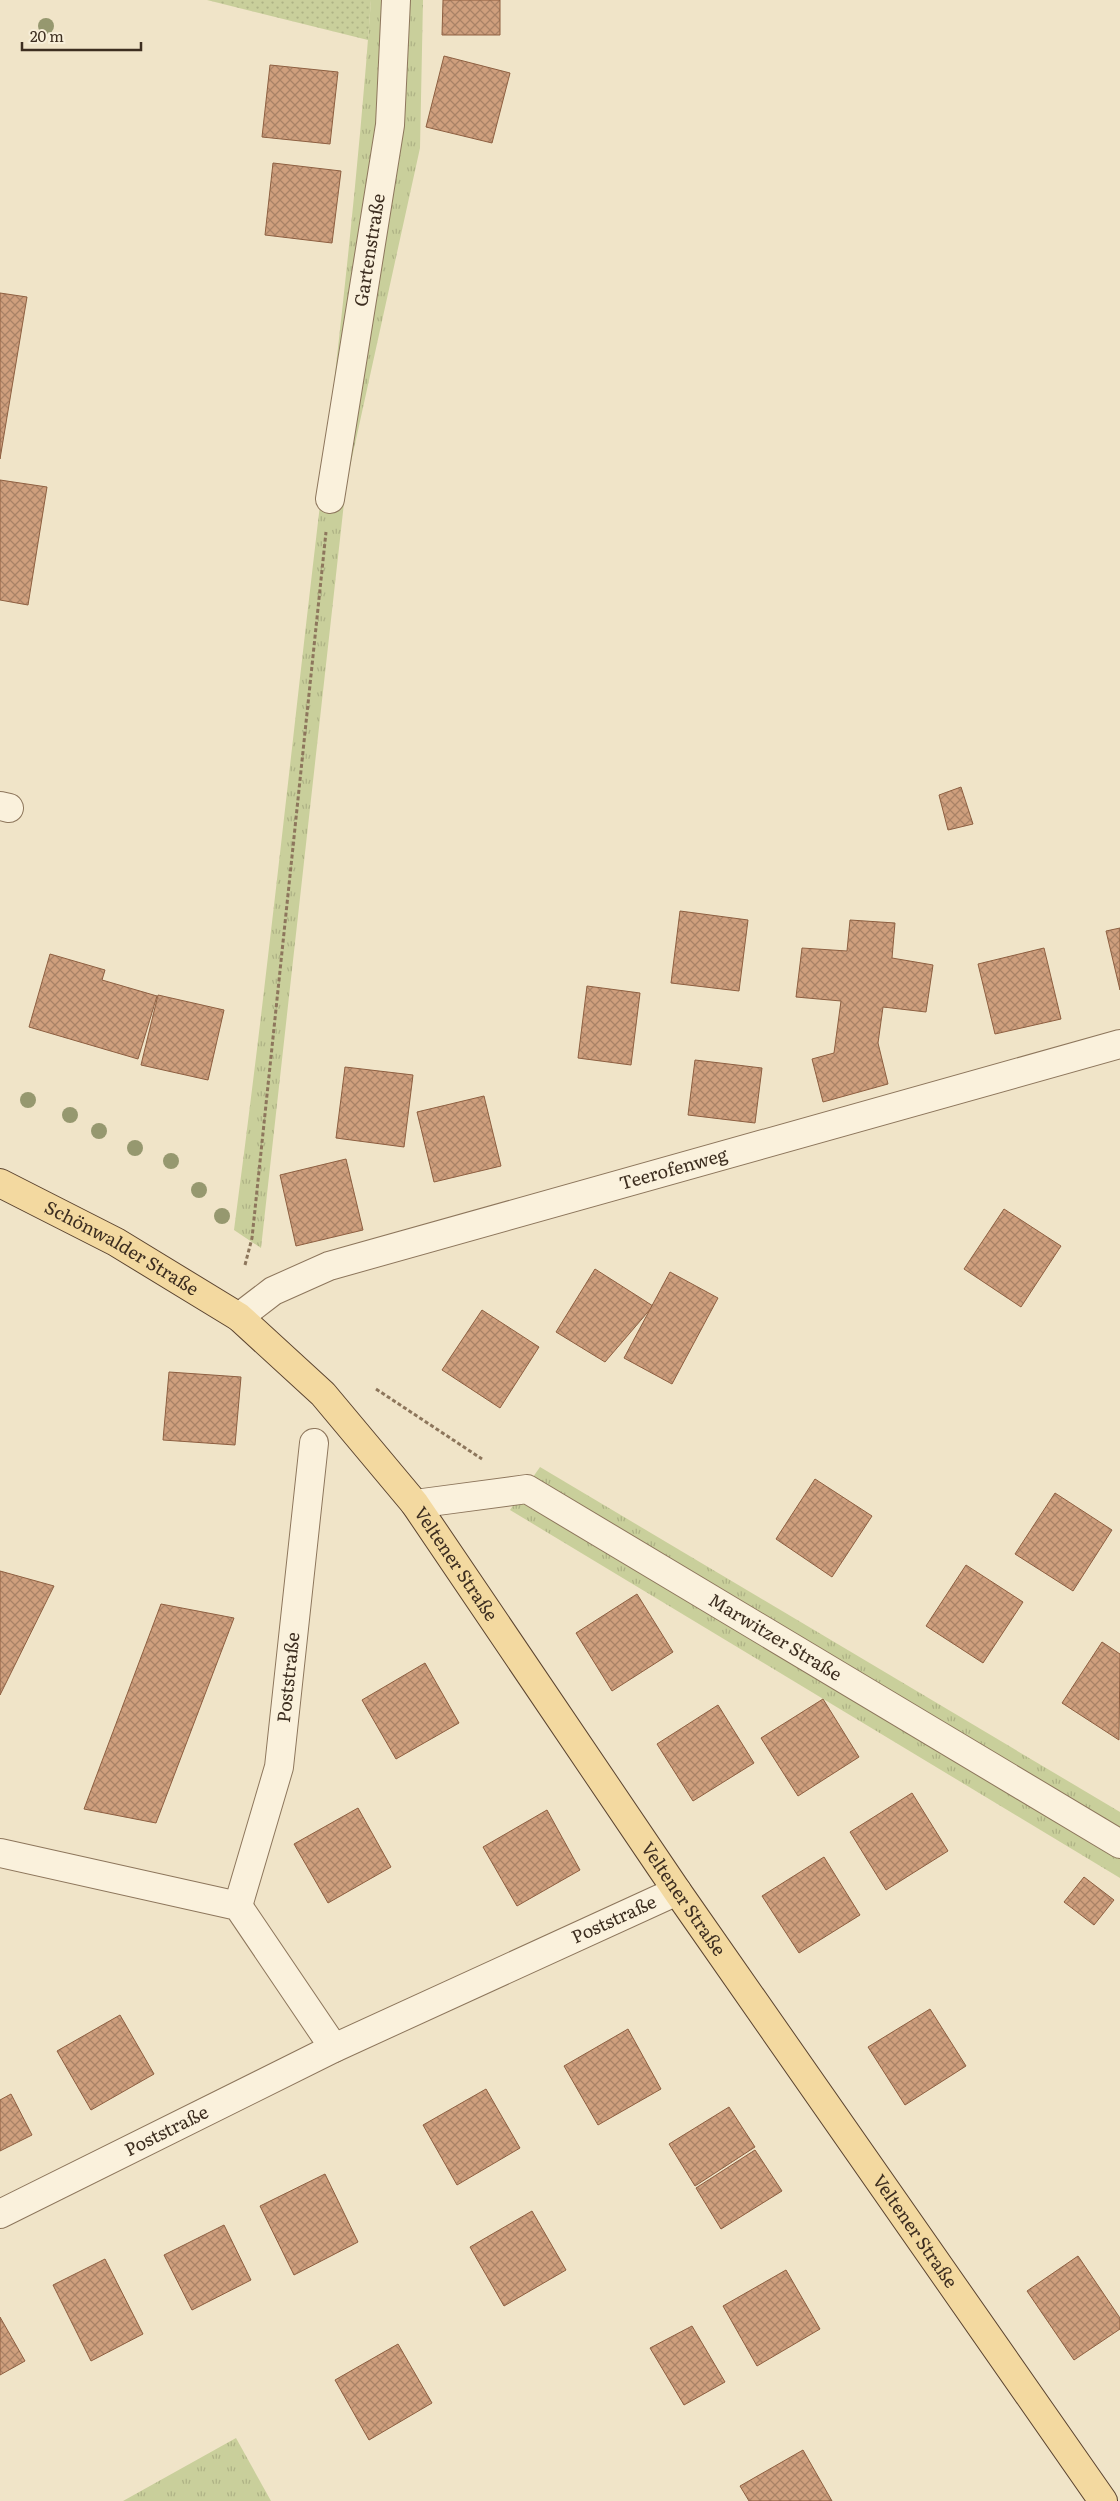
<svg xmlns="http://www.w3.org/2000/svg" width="1120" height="2501" font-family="Literata,serif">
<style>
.grass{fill:url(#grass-tufts)}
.garden{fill:url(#garden-dots)}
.building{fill:url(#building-cross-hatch);stroke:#8d5f41}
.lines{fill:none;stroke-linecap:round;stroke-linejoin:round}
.minor-casing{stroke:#8d765c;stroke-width:30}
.major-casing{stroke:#5b4430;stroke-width:30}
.path{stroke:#8d765c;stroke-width:3;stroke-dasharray:4 2.5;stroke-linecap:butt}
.minor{stroke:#faf1dc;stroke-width:28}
.major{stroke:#f3d9a0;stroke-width:28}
.tree{fill:#96986f}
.labels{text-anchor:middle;stroke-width:5;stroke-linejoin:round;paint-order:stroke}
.street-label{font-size:18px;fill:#3d2e20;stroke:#f7eed8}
</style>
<defs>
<pattern id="grass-tufts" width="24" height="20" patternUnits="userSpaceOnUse" patternTransform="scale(1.25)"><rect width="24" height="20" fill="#c9cf9b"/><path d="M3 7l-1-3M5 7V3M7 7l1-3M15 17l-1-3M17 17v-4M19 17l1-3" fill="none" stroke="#aeb285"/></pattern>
<pattern id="garden-dots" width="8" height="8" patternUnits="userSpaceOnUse" patternTransform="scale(1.25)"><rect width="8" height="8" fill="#c9cf9b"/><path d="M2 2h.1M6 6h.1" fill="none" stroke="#aeb285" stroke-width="1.8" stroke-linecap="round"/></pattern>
<pattern id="building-cross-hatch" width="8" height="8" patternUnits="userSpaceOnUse" patternTransform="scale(1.25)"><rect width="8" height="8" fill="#cf9f7d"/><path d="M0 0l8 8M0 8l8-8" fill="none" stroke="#a98266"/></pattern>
</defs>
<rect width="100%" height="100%" fill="#f0e4c8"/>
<g class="grass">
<path d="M 371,0 L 423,0 L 420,148 L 346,485 L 261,1248 L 234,1230 C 261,1028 283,826 306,625 C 330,417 356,209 371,0 Z"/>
<path d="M 540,1467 L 1120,1812 L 1120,1878 L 510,1510 Z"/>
<path d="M 236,2438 L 271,2501 L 123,2501 Z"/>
</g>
<path class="garden" d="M 207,0 L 371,0 L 368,40 Z"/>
<g class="building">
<path d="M 443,0 L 500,0 L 500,35 L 442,35 Z"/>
<path d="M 444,56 L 510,73 L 492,143 L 426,127 Z"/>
<path d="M 270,65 L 338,72 L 330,144 L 262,137 Z"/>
<path d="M 273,163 L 341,171 L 332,243 L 265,235 Z"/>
<path d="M 0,293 L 27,297 L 0,459 Z"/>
<path d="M 0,480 L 47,487 L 28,605 L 0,600 Z"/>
<path d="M 961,787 L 973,824 L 948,830 L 939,795 Z"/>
<path d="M 680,911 L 748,920 L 739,991 L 671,983 Z"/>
<path d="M 850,920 L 895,923 L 892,958 L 933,965 L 926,1012 L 883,1007 L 878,1043 L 888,1084 L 823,1102 L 812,1059 L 834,1053 L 841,1001 L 796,997 L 802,948 L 847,951 Z"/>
<path d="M 1120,928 L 1120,990 L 1106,931 Z"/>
<path d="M 1044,948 L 1061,1019 L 995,1034 L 978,964 Z"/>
<path d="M 50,954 L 105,970 L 102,980 L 157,996 L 138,1059 L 29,1027 Z"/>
<path d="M 587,986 L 640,993 L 631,1065 L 578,1058 Z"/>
<path d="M 158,995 L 224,1010 L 208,1080 L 141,1065 Z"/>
<path d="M 695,1060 L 762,1068 L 755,1123 L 688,1115 Z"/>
<path d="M 345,1067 L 413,1075 L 404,1147 L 336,1138 Z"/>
<path d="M 484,1096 L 501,1166 L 434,1182 L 417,1112 Z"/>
<path d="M 346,1159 L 363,1230 L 296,1246 L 280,1175 Z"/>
<path d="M 1004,1209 L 1061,1246 L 1021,1307 L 964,1269 Z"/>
<path d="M 595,1269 L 653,1306 L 605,1362 L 556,1332 Z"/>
<path d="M 670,1272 L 718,1298 L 672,1384 L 624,1358 Z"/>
<path d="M 482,1310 L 539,1347 L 500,1408 L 442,1370 Z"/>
<path d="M 169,1372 L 241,1377 L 235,1445 L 163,1440 Z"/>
<path d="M 815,1479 L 872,1516 L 832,1577 L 776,1539 Z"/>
<path d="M 1055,1493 L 1112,1530 L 1073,1591 L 1015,1554 Z"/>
<path d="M 966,1565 L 1023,1602 L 983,1663 L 926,1626 Z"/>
<path d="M 0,1571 L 54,1586 L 0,1695 Z"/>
<path d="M 637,1594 L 673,1652 L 612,1691 L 576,1633 Z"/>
<path d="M 161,1604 L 234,1618 L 156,1823 L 84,1809 Z"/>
<path d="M 1102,1642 L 1120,1654 L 1119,1740 L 1062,1703 Z"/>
<path d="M 425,1663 L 459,1723 L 396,1759 L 362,1700 Z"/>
<path d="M 823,1699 L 859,1757 L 798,1796 L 761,1738 Z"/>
<path d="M 718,1705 L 754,1763 L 693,1801 L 657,1744 Z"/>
<path d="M 912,1793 L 948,1851 L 886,1890 L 850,1832 Z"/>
<path d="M 358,1808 L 391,1867 L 328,1903 L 294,1844 Z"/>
<path d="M 547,1810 L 580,1870 L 517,1906 L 483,1847 Z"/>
<path d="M 824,1857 L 860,1915 L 799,1953 L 762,1896 Z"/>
<path d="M 1084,1877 L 1114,1900 L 1094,1925 L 1064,1902 Z"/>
<path d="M 930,2009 L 966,2066 L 905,2105 L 868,2047 Z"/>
<path d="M 120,2015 L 154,2074 L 91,2110 L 57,2051 Z"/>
<path d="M 628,2029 L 661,2089 L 598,2125 L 564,2066 Z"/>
<path d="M 486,2089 L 520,2148 L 457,2185 L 423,2125 Z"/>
<path d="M 11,2094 L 32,2135 L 0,2151 L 0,2100 Z"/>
<path d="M 729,2107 L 755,2147 L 695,2186 L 669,2144 Z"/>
<path d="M 755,2150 L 782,2191 L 721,2229 L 696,2188 Z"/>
<path d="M 325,2174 L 358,2242 L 294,2275 L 260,2206 Z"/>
<path d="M 532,2211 L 566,2270 L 504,2306 L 470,2247 Z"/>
<path d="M 224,2225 L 251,2280 L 192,2310 L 164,2255 Z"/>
<path d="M 1078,2256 L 1120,2318 L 1120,2329 L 1074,2360 L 1027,2291 Z"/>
<path d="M 105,2259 L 143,2334 L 91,2361 L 53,2285 Z"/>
<path d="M 786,2270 L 820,2329 L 757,2366 L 723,2306 Z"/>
<path d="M 0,2317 L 25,2361 L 0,2375 Z"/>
<path d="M 692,2326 L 725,2382 L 684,2405 L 650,2348 Z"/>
<path d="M 398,2344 L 432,2403 L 369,2440 L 335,2380 Z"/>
<path d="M 803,2450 L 832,2501 L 749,2501 L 740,2486 Z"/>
</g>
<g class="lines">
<defs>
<g id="minor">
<path id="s1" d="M 330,499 L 390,125 L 396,0"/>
<path d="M 0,806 L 9,808"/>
<path id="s2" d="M 239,1317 L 273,1291 L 329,1266 L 1120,1044"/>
<path id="s3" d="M 415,1504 L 527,1489 L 1120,1844"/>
<path d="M 0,1853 L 238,1906 L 334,2048"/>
<path id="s4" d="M 238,1906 L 279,1767 L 314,1443"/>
<path id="s5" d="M 0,2214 L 334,2048 L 677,1891"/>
</g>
<g id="major">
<path id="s6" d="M 0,1183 L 116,1242 L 239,1317 L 323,1394 L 415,1504 L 677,1891 L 1103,2501"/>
</g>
</defs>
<use href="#minor" class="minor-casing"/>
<use href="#major" class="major-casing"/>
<g class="path">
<path d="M 245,1265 L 252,1238 L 326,532"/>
<path d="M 376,1389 L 482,1459"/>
</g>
<use href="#minor" class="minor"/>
<use href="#major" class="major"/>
</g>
<g class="tree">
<circle cx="46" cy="26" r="8"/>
<circle cx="28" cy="1100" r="8"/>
<circle cx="70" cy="1115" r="8"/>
<circle cx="99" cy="1131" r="8"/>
<circle cx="135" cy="1148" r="8"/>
<circle cx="171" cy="1161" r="8"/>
<circle cx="199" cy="1190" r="8"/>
<circle cx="222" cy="1216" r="8"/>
</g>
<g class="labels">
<g class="street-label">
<text dy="6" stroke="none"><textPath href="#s1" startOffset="252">Gartenstraße</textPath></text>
<text dy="6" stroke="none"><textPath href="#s2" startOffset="462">Teerofenweg</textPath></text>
<text dy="6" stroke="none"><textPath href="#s6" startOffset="138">Schönwalder Straße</textPath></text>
<text dy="6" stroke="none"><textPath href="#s6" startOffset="604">Veltener Straße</textPath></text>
<text dy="6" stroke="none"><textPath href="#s3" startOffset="402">Marwitzer Straße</textPath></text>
<text dy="6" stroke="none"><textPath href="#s4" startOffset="235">Poststraße</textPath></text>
<text dy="6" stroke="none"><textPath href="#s6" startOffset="1009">Veltener Straße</textPath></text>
<text dy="6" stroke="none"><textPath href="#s5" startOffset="681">Poststraße</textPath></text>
<text dy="6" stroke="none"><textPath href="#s5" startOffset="186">Poststraße</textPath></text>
<text dy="6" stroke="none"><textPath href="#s6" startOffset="1414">Veltener Straße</textPath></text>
</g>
</g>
<path d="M22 42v8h119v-8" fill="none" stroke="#3d2e20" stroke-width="2.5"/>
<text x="30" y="42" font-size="15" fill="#3d2e20" stroke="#f7eed8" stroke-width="4" paint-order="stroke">20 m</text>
</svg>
